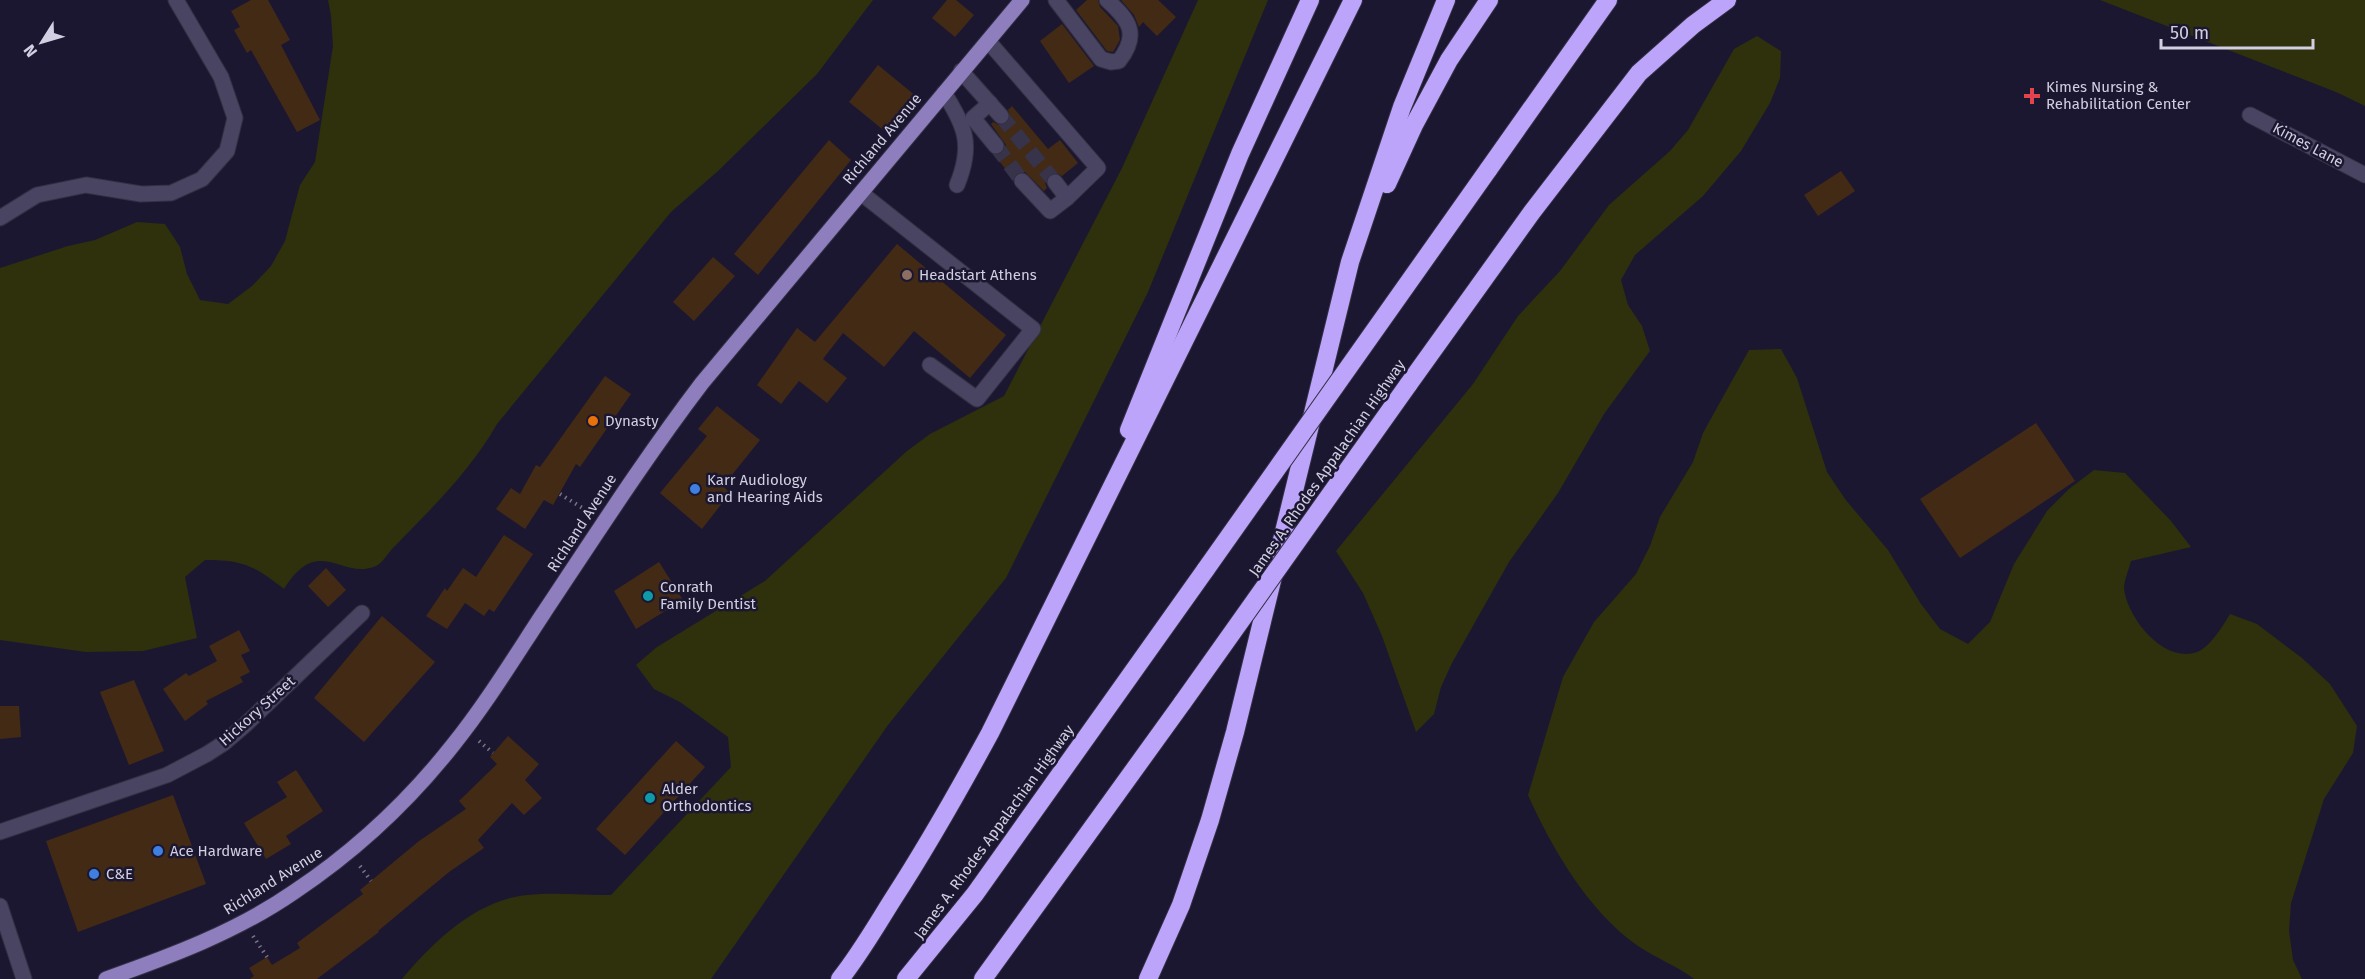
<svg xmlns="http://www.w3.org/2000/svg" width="2365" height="979" font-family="'Fira Sans',sans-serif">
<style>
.green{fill:#2f300c}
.building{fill:#422a15}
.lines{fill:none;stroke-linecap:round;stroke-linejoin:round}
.minor-tunnel{stroke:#37334b;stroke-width:15;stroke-dasharray:15 8;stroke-linecap:butt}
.minor-casing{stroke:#333044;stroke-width:17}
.major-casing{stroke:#333044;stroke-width:17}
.highway-casing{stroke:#333044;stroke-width:20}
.path{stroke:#78748a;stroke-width:4;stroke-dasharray:1.5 4.5;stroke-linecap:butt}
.minor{stroke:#484461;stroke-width:15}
.major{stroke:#8e7ebd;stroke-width:15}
.highway{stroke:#bda4fb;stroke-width:18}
.highway-bridge-casing{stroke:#333044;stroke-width:20;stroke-linecap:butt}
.highway-bridge{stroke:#bda4fb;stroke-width:18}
.health-dot{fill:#e0444e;stroke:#1c1731;stroke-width:2}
.education-dot{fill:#8d6e63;stroke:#1c1731;stroke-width:2}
.food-dot{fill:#e8710a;stroke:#1c1731;stroke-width:2}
.shop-dot{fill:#3f7fe0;stroke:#1c1731;stroke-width:2}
.culture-dot{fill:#0f9aa8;stroke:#1c1731;stroke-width:2}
.labels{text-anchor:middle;stroke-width:5;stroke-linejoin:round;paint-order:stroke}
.poi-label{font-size:15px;fill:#d1cfe1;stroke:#1c1731;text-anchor:start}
.street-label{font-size:15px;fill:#d1cfe1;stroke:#1c1731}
</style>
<rect width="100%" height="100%" fill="#1c1731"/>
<g class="green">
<path d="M 328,0 L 873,0 L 817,74 L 718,171 L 671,212 L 497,424 C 471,470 432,508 395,546 C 389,551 383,563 376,566 C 341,581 319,533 284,589 C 254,566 244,560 205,560 L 185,577 L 197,638 L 143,651 L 86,652 L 0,640 L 0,268 L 68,246 L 95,240 L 137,222 L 165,224 L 180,247 L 187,274 L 200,300 L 228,304 L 252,286 L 271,266 L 285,241 L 300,185 L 315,162 L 333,46 L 331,16 Z"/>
<path d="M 1198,0 L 1268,0 L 1148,292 L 1006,578 L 888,725 L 711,979 L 402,979 C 433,942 476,900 527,895 C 554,892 583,895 611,895 L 731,767 L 728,737 L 680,702 L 654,689 L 636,665 L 657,647 L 765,581 L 907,451 L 930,434 L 1004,396 L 1122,168 Z"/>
<path d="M 2100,0 L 2365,0 L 2365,106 L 2336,92 Z"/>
<path d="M 1757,36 L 1781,51 L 1780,78 L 1770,103 L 1741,151 L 1703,196 L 1635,255 L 1621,280 L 1628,305 L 1642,326 L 1650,351 L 1604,414 L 1558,493 L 1509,562 L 1452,663 L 1441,687 L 1434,714 L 1416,732 L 1382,636 L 1363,593 L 1336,551 L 1473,384 L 1518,316 L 1560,271 L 1609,205 L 1670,151 L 1688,130 L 1734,49 Z"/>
<path d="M 1781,349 L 1797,378 L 1827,472 L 1845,499 L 1888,550 L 1921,604 L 1940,629 L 1968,644 L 1990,622 L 2014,564 L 2047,511 L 2069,489 L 2094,470 L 2125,473 L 2171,521 L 2191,547 L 2131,561 C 2129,569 2124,580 2124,588 C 2127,618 2164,664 2197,652 C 2210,647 2223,626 2230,614 L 2257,624 L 2302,658 L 2330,684 L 2357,726 L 2353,753 L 2324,799 L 2291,903 L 2289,931 L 2293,960 L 2302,979 L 1694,979 C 1677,966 1656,958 1638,946 C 1589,912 1552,849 1528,795 L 1563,677 L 1594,622 L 1636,574 L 1650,546 L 1660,517 L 1693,462 L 1703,433 L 1749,350 Z"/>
</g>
<g class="building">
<path d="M 251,0 L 268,0 L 290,40 L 281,45 L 320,120 L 297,132 L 251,50 L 247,53 L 234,30 L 240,27 L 231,11 Z"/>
<path d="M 947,0 L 956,0 L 974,15 L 955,37 L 932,18 Z"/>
<path d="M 1087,0 L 1098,0 L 1100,7 L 1118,26 L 1120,40 L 1113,52 L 1107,51 L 1076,10 Z"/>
<path d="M 1121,0 L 1158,0 L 1176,17 L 1157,36 L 1143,22 L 1139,27 L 1134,15 Z"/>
<path d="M 1062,24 L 1094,66 L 1069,83 L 1040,41 Z"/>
<path d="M 878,65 L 917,97 L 887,133 L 849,102 Z"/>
<path d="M 1012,106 L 1048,149 L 1060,140 L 1078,163 L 1062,176 L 1054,172 L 1049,175 L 1045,183 L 1047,188 L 1044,191 L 1025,172 L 1019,172 L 1013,178 L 994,155 L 1003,153 L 1006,145 L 991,124 L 993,122 L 999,125 L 1007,124 L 1010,118 L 1008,110 Z"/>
<path d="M 829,140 L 851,160 L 758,275 L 734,254 Z"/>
<path d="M 1841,171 L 1855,191 L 1818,216 L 1804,195 Z"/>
<path d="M 897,244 L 1006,335 L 970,378 L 914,331 L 884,367 L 843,333 L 823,359 L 847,378 L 827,403 L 799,381 L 781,404 L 757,385 L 797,328 L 815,342 Z"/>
<path d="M 713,257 L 735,276 L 694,321 L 673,302 Z"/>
<path d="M 605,376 L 631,394 L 580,467 L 576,464 L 553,505 L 544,500 L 525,529 L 496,509 L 511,488 L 520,494 L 536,465 L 540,467 Z"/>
<path d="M 717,406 L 760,440 L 723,486 L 730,493 L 702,529 L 660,493 L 707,436 L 698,429 Z"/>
<path d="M 2036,423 L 2075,481 L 1960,558 L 1920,499 Z"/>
<path d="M 504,535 L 533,554 L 494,612 L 489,609 L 484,616 L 465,603 L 447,629 L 426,616 L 445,588 L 447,591 L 463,568 L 476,577 Z"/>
<path d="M 659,562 L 683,600 L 636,629 L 614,591 Z"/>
<path d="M 326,568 L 346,590 L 328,607 L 308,586 Z"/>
<path d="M 382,616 L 435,662 L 364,742 L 314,698 Z"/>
<path d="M 239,630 L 250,651 L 241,655 L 250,672 L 240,677 L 243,682 L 206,701 L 208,704 L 185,721 L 163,689 L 186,673 L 189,676 L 217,661 L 209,646 Z"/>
<path d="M 134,680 L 164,751 L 129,765 L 100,692 Z"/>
<path d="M 0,706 L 19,706 L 21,737 L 0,739 Z"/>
<path d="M 508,736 L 539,764 L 525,780 L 542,798 L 524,815 L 512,803 L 478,840 L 484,848 L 449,872 L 378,931 L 379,932 L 317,979 L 250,979 L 254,976 L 249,968 L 267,957 L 272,965 L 300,948 L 297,943 L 363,894 L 360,890 L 419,841 L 466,809 L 459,801 L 497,764 L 490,757 Z"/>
<path d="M 676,741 L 705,767 L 625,855 L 596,829 Z"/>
<path d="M 296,770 L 323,811 L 286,836 L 291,844 L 266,859 L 244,823 L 287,797 L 277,782 Z"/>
<path d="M 173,795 L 206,884 L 78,932 L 46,841 Z"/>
</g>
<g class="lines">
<g class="minor-tunnel">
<path d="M 1001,116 L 1055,182"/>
<path d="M 996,146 L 1022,181"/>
</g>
<defs>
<g id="minor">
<path d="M 1056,0 L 1101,59 L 1111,62 L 1119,61 C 1140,34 1129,20 1107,0"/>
<path d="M 988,41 L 1098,168 L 1067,198 L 1050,211 L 1022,181"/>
<path d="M 961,71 L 1001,116"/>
<path d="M 944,93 C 966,127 973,146 957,185"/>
<path d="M 990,103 L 973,118 L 996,146"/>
<path d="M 2250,115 L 2365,175"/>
<path d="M 1055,182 L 1067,198"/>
<path d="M 861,193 L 1033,329 L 977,399 L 930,365"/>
<path d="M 0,218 L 37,195 L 86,185 L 141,194 L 171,193 L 202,179 L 227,151 L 235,118 L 221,77 L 176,0"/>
<path d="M 0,832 L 167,775 L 207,754 L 224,743 L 245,725 L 362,613"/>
<path d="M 0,906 L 24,979"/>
</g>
<path id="major" d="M 106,979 C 171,956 236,932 294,892 C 354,852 408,802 453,745 C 486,704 514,658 543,614 C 595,536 645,458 702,383 L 1022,0"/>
<g id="highway">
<path d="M 1488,170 L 1608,0"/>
<path d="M 1387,184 L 1414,125 L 1449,60 L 1489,0"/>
<path d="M 1408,385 L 1532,212 L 1639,73 L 1693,25 L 1727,0"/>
<path d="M 1129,430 L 1240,154 L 1310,0"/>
<path d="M 840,979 C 860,954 876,926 893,899 C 928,845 959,790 990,733 L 1353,0"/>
<path d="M 906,979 L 975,894 L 1206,569"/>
<path d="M 983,979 L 1183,702"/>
<path d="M 1148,979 L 1181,905 L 1210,820 L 1235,732 L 1350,262 L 1402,107 L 1446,0"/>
</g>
</defs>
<use href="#minor" class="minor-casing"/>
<use href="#major" class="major-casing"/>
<use href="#highway" class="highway-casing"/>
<g class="path">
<path d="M 560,494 L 589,512"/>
<path d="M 479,741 L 493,753"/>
<path d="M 360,866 L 371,881"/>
<path d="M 253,936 L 267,957"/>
</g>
<use href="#minor" class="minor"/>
<use href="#major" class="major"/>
<use href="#highway" class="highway"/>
<defs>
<g id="highway-bridge">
<path d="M 1206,569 L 1488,170"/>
<path d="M 1183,702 L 1408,385"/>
</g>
</defs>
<use href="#highway-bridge" class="highway-bridge-casing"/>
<use href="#highway-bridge" class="highway-bridge"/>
</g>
<path class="health-dot" d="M2029 87h6v6h6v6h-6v6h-6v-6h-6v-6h6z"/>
<circle class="education-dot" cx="907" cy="275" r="6"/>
<circle class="food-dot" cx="593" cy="421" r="6"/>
<g class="shop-dot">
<circle cx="695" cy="489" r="6"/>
<circle cx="158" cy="851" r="6"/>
<circle cx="94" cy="874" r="6"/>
</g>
<g class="culture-dot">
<circle cx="648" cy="596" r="6"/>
<circle cx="650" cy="798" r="6"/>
</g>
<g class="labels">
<g class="poi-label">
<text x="2046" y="92">Kimes Nursing &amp;<tspan x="2046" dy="17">Rehabilitation Center</tspan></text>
<text x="919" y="280">Headstart Athens</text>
<text x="605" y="426">Dynasty</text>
<text x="707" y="485">Karr Audiology<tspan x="707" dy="17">and Hearing Aids</tspan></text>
<text x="660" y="592">Conrath<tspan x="660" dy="17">Family Dentist</tspan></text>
<text x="662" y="794">Alder<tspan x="662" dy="17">Orthodontics</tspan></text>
<text x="170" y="856">Ace Hardware</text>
<text x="106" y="879">C&amp;E</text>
</g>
<g class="street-label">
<text transform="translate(882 139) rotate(-50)" y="5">Richland Avenue</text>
<text transform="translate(2308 145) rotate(28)" y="5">Kimes Lane</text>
<text transform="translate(1327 468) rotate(-55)" y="5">James A. Rhodes Appalachian Highway</text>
<text transform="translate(582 523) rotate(-57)" y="5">Richland Avenue</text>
<text transform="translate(257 711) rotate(-42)" y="5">Hickory Street</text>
<text transform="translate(994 832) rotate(-54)" y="5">James A. Rhodes Appalachian Highway</text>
<text transform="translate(273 881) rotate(-32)" y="5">Richland Avenue</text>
</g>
</g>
<g transform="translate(42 42) rotate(233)" stroke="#1c1731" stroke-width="4.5" paint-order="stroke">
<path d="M0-4.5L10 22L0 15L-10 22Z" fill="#d1cfe1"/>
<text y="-9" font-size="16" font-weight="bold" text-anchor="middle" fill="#d1cfe1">N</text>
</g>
<path d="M2161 39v9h152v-9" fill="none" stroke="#d1cfe1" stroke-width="3"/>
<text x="2170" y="39" font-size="18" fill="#d1cfe1" stroke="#1c1731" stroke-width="4.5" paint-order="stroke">50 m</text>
</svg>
